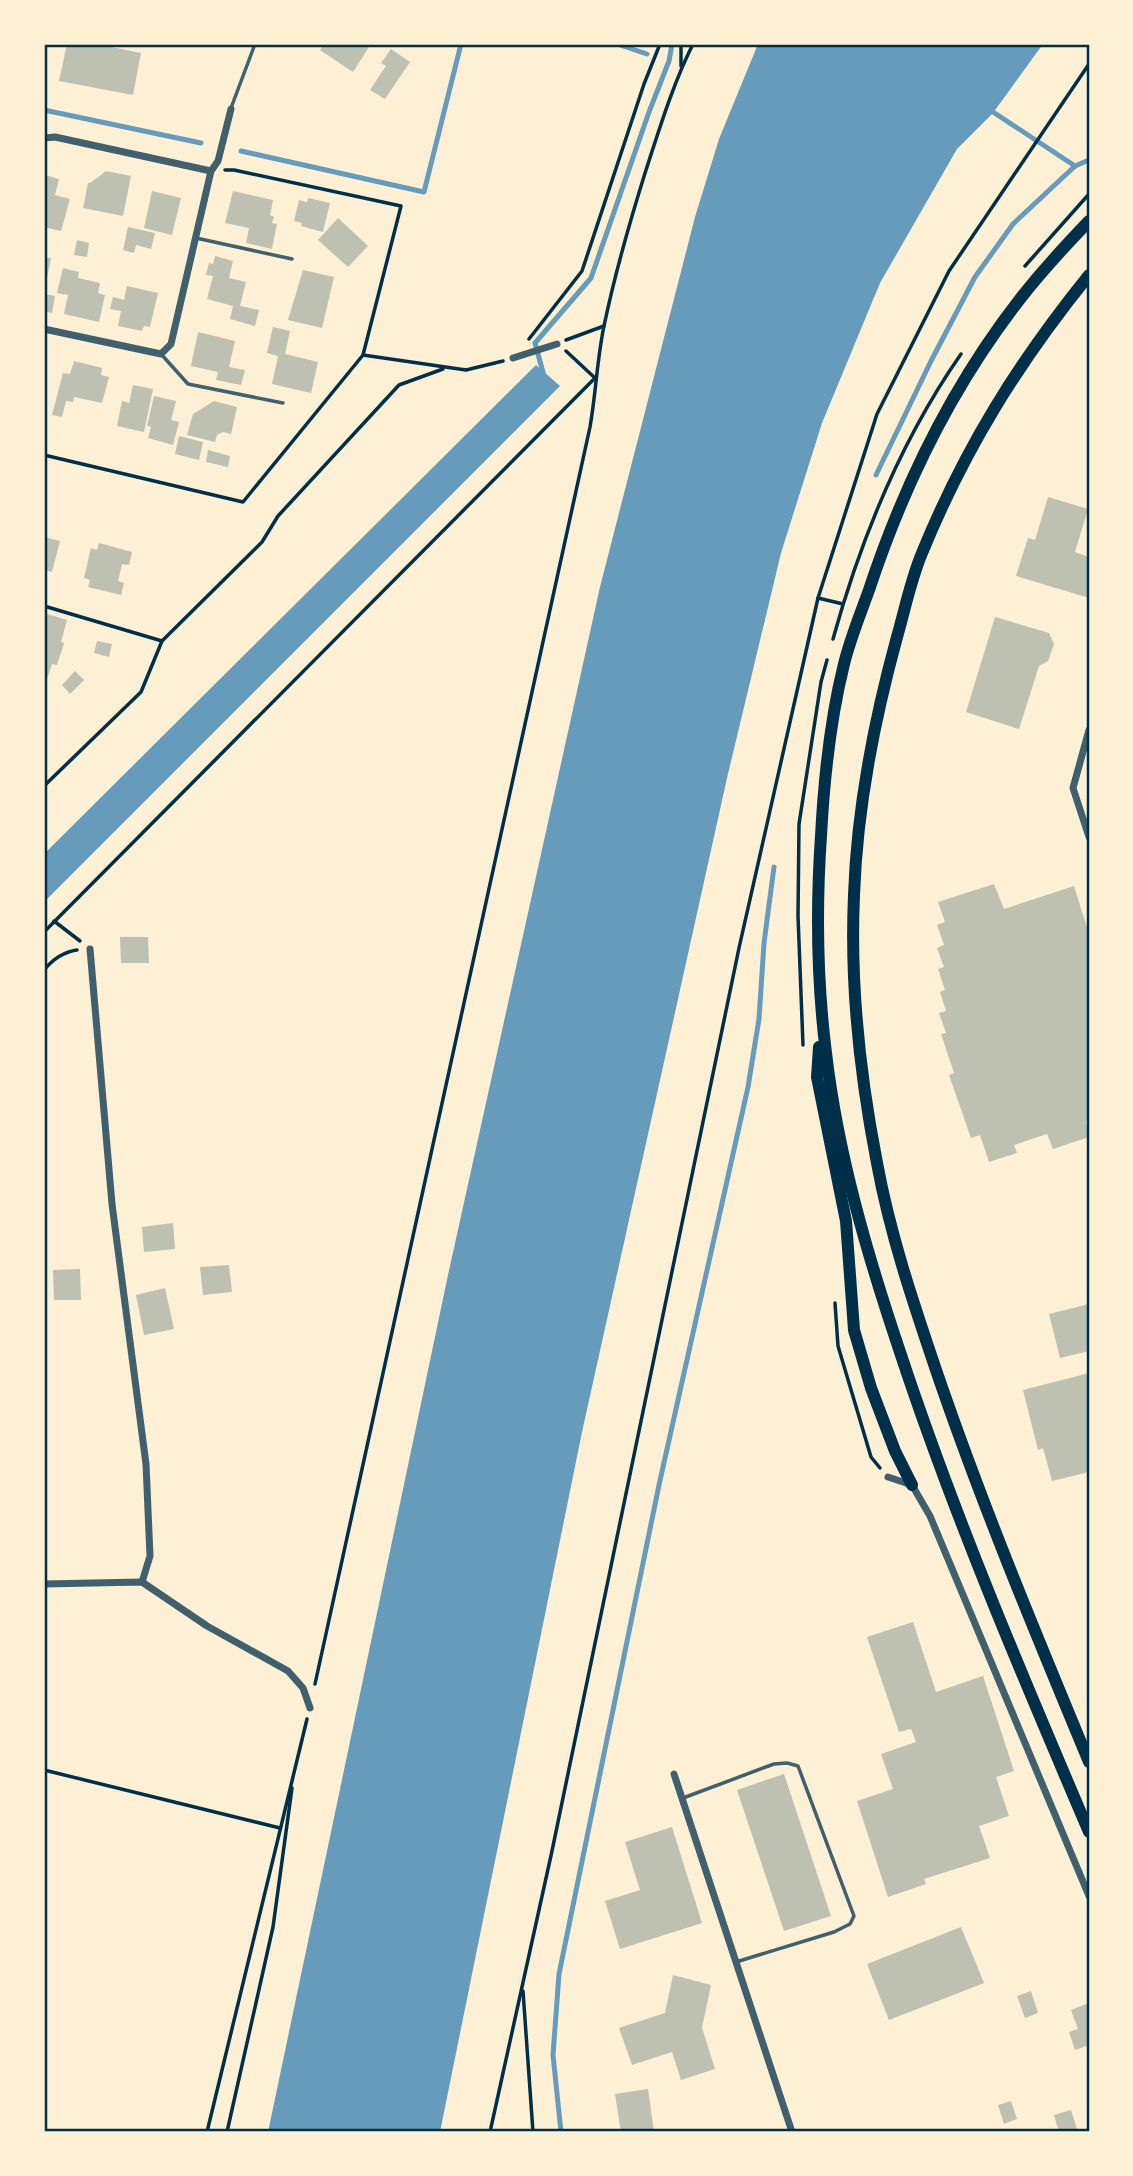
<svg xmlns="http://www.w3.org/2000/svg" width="1133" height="2176" font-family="Signika,sans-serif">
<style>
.water{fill:#669bbc}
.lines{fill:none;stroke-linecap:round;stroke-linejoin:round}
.stream{stroke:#669bbc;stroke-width:5}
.building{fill:#bec0b2}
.path{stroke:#003049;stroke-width:3.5}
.service{stroke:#3f606c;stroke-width:3.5}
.minor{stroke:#3f606c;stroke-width:7}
.trunk{stroke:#003049;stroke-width:12}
.neatline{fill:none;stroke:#003049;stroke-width:2.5}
</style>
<rect width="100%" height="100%" fill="#fdf0d5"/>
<g class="water">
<path d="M 758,44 L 1043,44 L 993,113 L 957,149 L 880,283 L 822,423 L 781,553 L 727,778 L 582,1432 L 440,2132 L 268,2132 L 448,1275 L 600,587 L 695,217 L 719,139 Z"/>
<path d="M 536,365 L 560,386 L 44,902 L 44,854 Z"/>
</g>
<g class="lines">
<g class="stream">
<path d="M 617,44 L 647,54"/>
<path d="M 44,110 L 201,143"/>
<path d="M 990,110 L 1075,166"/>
<path d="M 241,151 L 424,192 L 461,44"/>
<path d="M 544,376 L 535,343 L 591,278 L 649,112 L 669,61 L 672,44"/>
<path d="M 876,475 L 931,361 L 975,277 L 1013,224 L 1075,166 L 1089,160"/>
<path d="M 561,2132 L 553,2055 L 559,1974 L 659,1485 L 748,1087 L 759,1019 L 764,943 L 774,867"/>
</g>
</g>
<g class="building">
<path d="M 67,44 L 112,44 L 111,47 L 141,53 L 133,95 L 59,81 Z"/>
<path d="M 324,44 L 371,44 L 353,72 L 320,50 Z"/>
<path d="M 391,49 L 410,62 L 385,99 L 370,90 L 386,66 L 381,63 Z"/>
<path d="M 106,171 L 131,176 L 123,216 L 83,208 L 88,183 L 90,183 Z"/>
<path d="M 44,175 L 59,179 L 55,195 L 70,199 L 61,231 L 44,227 Z"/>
<path d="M 152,191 L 181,198 L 172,235 L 144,228 Z"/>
<path d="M 233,191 L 273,200 L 270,215 L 274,217 L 272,223 L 277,224 L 272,249 L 246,243 L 249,228 L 225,223 Z"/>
<path d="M 308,198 L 330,203 L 323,232 L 301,226 L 302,223 L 294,221 L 299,200 L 307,202 Z"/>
<path d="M 338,218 L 368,246 L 348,267 L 318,240 Z"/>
<path d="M 128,227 L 155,233 L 151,249 L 136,245 L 134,253 L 123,250 Z"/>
<path d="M 77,240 L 89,243 L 87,257 L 74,255 Z"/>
<path d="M 215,256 L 233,261 L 229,278 L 246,282 L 240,306 L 259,310 L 255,326 L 230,319 L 233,306 L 207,299 L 213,276 L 206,275 L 209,263 L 213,264 Z"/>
<path d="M 44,257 L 51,258 L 45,288 L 44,288 Z"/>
<path d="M 63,268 L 79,272 L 78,278 L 100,283 L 98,293 L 105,295 L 99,322 L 64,314 L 68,295 L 57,293 Z"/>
<path d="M 303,270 L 334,277 L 322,328 L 288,320 Z"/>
<path d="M 127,286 L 158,293 L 150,327 L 144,326 L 142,331 L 118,326 L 121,311 L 110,309 L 113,297 L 124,300 Z"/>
<path d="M 44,294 L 55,296 L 52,313 L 44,311 Z"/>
<path d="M 273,327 L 290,331 L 285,354 L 318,362 L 311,393 L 272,384 L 278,356 L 267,353 Z"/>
<path d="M 198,332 L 235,341 L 229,367 L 245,370 L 241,385 L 216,380 L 218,372 L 191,366 Z"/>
<path d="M 74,361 L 102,368 L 101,375 L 109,377 L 102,403 L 74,397 L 73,402 L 66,401 L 62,417 L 52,415 L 63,373 L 70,374 Z"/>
<path d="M 133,385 L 153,389 L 144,432 L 117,426 L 122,401 L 129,403 Z"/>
<path d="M 154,396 L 176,401 L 171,420 L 179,422 L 173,445 L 148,438 L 151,427 L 147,426 Z"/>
<path d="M 214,401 L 237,407 L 231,434 L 223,432 L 217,435 L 215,442 L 187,435 L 193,414 Z"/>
<path d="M 179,436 L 203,442 L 199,460 L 175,454 Z"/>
<path d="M 208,450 L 230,456 L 228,467 L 206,462 Z"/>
<path d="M 1048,497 L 1088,509 L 1075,552 L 1089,557 L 1089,598 L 1016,576 L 1028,538 L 1035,540 Z"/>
<path d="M 44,537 L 60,541 L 52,572 L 44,570 Z"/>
<path d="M 99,543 L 132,552 L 129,565 L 122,564 L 118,581 L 124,583 L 121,595 L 88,587 L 90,580 L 84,578 L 91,548 L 97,550 Z"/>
<path d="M 44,613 L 67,620 L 61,642 L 64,643 L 57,665 L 52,664 L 44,688 Z"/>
<path d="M 995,617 L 1049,633 L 1054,644 L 1048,661 L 1039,666 L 1019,729 L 966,712 Z"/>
<path d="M 97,641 L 112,644 L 109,657 L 94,653 Z"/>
<path d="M 75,671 L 84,680 L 70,694 L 62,685 Z"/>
<path d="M 994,884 L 1004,909 L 1074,886 L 1089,934 L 1089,1120 L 1086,1121 L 1089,1137 L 1053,1149 L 1047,1134 L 1014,1145 L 1017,1153 L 989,1162 L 980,1135 L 971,1138 L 949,1075 L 954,1073 L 941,1034 L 946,1033 L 939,1013 L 946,1011 L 940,992 L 945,990 L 938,969 L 944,967 L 937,948 L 944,945 L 937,925 L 945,922 L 938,902 Z"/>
<path d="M 120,937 L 148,937 L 149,963 L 121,963 Z"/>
<path d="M 173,1223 L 175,1249 L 144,1252 L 142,1227 Z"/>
<path d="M 229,1265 L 232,1292 L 203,1295 L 200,1267 Z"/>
<path d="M 80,1269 L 81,1300 L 54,1300 L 53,1270 Z"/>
<path d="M 165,1288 L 174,1329 L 144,1335 L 136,1295 Z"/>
<path d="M 1089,1304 L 1089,1351 L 1060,1358 L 1049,1314 Z"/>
<path d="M 1089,1373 L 1089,1472 L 1052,1481 L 1043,1448 L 1038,1450 L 1023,1390 Z"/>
<path d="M 913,1622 L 936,1692 L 983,1676 L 1014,1771 L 996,1777 L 1009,1816 L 979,1826 L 990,1858 L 924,1879 L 926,1884 L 888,1897 L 857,1801 L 893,1789 L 881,1754 L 916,1742 L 911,1729 L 899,1732 L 867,1637 Z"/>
<path d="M 784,1774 L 831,1916 L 784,1931 L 737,1790 Z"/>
<path d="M 672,1827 L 702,1923 L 620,1949 L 605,1901 L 640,1890 L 625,1842 Z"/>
<path d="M 961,1927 L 984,1983 L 889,2020 L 867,1964 Z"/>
<path d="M 673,1975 L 711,1985 L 702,2028 L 715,2069 L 681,2080 L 672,2052 L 632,2065 L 619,2028 L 665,2013 Z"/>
<path d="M 1031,1991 L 1038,2013 L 1025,2018 L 1017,1996 Z"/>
<path d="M 1089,2003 L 1089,2045 L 1075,2050 L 1069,2032 L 1078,2029 L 1071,2010 Z"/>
<path d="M 648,2089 L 654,2132 L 621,2132 L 615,2094 Z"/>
<path d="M 1011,2101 L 1017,2119 L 1004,2124 L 998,2105 Z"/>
<path d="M 1071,2110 L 1078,2132 L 1059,2132 L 1054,2115 Z"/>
</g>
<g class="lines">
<g class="path">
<path d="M 681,44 L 681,66"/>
<path d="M 225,170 L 234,170 L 401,206 L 363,355"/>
<path d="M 1025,266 L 1089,194"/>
<path d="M 529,339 L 582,271 L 644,84 L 660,44"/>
<path d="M 566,340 L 604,326"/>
<path d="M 44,455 L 243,502 L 363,355 L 466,370 L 503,361"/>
<path d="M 818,598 L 843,604"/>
<path d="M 44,606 L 162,641"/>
<path d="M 833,639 C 861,538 901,440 961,354"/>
<path d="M 44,786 L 141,692 L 162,641 L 262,542 L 278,516 L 399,385 L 443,369"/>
<path d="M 54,921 L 80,941"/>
<path d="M 44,932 L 595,378 L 566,351"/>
<path d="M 44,970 C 53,959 63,952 77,950"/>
<path d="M 803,1045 L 798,916 L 799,824 L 821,682 L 827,660"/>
<path d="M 835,1303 L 838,1346 L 871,1457 L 880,1468"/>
<path d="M 315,1684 L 590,427 C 596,393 597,359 604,326 C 615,273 630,221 646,170 C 660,127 673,84 693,44"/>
<path d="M 44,1770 L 280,1828"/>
<path d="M 523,1991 L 533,2132"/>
<path d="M 207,2132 L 307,1719"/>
<path d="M 227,2132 L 273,1927 L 292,1788"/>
<path d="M 490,2132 L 552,1851 L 739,948 L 818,598 L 877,414 L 949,271 L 1089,64"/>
</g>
<g class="service">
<path d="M 231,108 L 255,44"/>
<path d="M 196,238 L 292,259"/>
<path d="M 161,354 L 188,384 L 283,403"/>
<path d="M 683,1798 L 774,1764 L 787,1763 L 798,1766 L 854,1916 L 850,1924 L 834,1932 L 736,1962"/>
</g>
<g class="minor">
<path d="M 44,138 L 55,137 L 211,171"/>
<path d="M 44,329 L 161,354 L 171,344 L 211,171 L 218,161 L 231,109"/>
<path d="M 513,358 L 557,344"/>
<path d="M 1089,730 L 1073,788 L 1089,837"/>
<path d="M 90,949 L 112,1204 L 146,1464 L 150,1556 L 142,1582"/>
<path d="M 888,1477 L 912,1485 L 930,1516 L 1089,1896"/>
<path d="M 44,1584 L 142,1582 L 207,1626 L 288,1671 L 303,1688 L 310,1708"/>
<path d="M 674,1774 L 792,2132"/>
</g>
<g class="trunk">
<path d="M 1089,221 C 1065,246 1041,272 1020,299 C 953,385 903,487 869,590 C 860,615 850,639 844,664 C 830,720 824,779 821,836 C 816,908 817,981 826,1053 C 838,1156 868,1257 901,1355 C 955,1518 1022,1675 1089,1832"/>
<path d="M 1089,275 C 1018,363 965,448 922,553 C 911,579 905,609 897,637 C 874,721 857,807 854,895 C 850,984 860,1076 877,1163 C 890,1234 913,1302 936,1370 C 981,1502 1035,1632 1089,1762"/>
<path d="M 819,1047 L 817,1077 L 846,1221 L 854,1330 L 871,1388 L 895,1451 L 912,1485"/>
</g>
</g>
<rect width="1133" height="2176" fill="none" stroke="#fdf0d5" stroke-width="91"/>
<rect x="46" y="46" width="1042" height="2084" class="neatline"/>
</svg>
